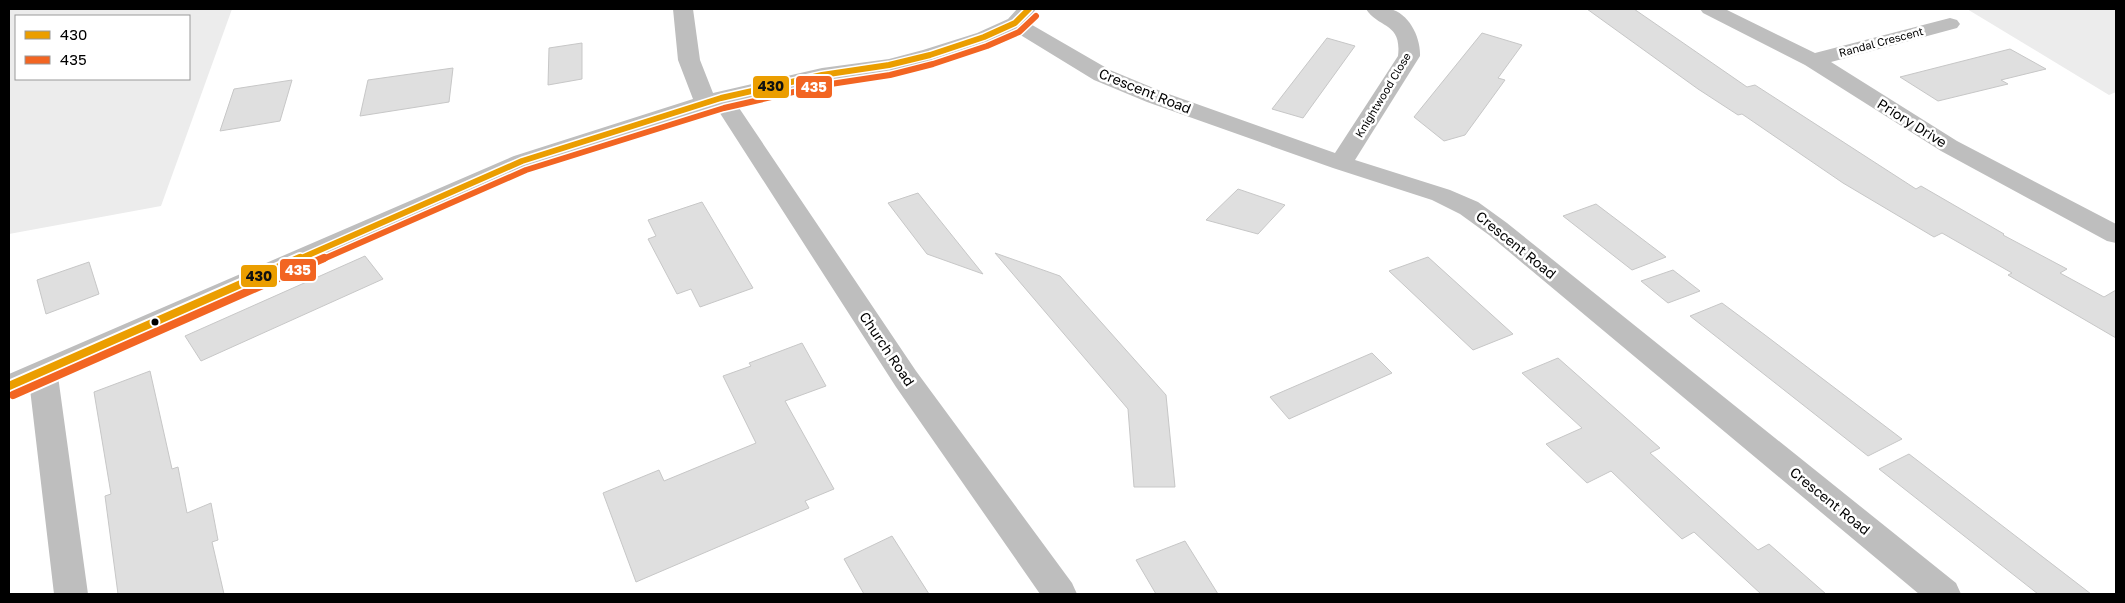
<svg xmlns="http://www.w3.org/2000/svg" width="2125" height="603" font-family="'Golos Text',sans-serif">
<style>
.green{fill:#ececec;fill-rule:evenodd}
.building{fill:#dfdfdf;stroke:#c7c7c7}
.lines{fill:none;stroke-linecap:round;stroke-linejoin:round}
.minor{fill:#bebebe;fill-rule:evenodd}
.bus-1-far1-casing{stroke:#fff;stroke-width:9}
.bus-1-casing{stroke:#fff;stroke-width:12}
.bus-2-far1-casing{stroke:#fff;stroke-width:9}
.bus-2-casing{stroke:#fff;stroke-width:12}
.bus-1-far1{stroke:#eb9e00;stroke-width:6}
.bus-1{stroke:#eb9e00;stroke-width:8}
.bus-2-far1{stroke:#f26522;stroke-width:6}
.bus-2{stroke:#f26522;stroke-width:8}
.bus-dot{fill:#000;stroke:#fff;stroke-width:2}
.labels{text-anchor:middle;stroke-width:5;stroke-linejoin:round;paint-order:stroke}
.far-street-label{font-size:11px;fill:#000;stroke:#fff}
.street-label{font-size:14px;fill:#000;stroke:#fff}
.line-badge{stroke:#fff;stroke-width:2}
.badge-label{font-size:14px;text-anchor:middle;font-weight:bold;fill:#fff}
.pale-badge-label{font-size:14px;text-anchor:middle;font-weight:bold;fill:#111}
</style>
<rect width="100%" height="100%" fill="#fff"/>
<g class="green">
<path d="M 9,9 L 232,9 L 161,206 L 9,234 ZM 16,16 L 189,16 L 189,79 L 16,79 Z"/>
<path d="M 1967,9 L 2116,9 L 2116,92 L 2109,95 Z"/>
</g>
<g class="building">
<path d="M 1587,9 L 1634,9 L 1747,87 L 1755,85 L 1916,189 L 1921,186 L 2004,234 L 2003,235 L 2067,269 L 2060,273 L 2104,297 L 2116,290 L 2116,338 L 2008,275 L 2012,273 L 1942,233 L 1934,237 L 1843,183 L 1742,114 L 1738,115 L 1698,89 Z"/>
<path d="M 1482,33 L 1522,45 L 1498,78 L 1505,80 L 1465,135 L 1444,141 L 1414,117 Z"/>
<path d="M 1327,38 L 1355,46 L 1303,118 L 1272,109 Z"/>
<path d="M 582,43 L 582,79 L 548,85 L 549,48 Z"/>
<path d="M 2010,49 L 2046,69 L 2001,80 L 2008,84 L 1938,101 L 1900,77 Z"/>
<path d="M 453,68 L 449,102 L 360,116 L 368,80 Z"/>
<path d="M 292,80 L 280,121 L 220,131 L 234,89 Z"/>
<path d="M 1238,189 L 1285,205 L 1258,234 L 1206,220 Z"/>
<path d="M 918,193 L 983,274 L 927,254 L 888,203 Z"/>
<path d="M 702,202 L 753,288 L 700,307 L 691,289 L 677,294 L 648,239 L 656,236 L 648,220 Z"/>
<path d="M 1596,204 L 1666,257 L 1632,270 L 1563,216 Z"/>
<path d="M 995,253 L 1060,276 L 1166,395 L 1175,487 L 1134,487 L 1128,409 Z"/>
<path d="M 365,256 L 383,279 L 201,361 L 185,336 Z"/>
<path d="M 1428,257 L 1513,334 L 1473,350 L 1389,271 Z"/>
<path d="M 89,262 L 99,294 L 46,314 L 37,280 Z"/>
<path d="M 1673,270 L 1700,291 L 1668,303 L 1641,281 Z"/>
<path d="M 1722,303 L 1765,335 L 1902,439 L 1868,456 L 1690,316 Z"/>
<path d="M 802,343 L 826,386 L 785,401 L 834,489 L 805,501 L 809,508 L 636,582 L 603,493 L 659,470 L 664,481 L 756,443 L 723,376 L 751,366 L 749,363 Z"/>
<path d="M 1372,353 L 1392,373 L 1289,419 L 1270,397 Z"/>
<path d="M 1558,358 L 1660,448 L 1650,453 L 1758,550 L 1769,544 L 1826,594 L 1761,594 L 1694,532 L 1682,539 L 1611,471 L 1587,483 L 1546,444 L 1582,428 L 1522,373 Z"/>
<path d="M 150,371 L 172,469 L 178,467 L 187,513 L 211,503 L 218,540 L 212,542 L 224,594 L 118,594 L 105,496 L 111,494 L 94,392 Z"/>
<path d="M 1909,454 L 2091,594 L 2038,594 L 1879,469 Z"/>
<path d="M 892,536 L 929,594 L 864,594 L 844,559 Z"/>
<path d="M 1185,541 L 1218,594 L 1156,594 L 1136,560 Z"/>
</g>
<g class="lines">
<g class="minor">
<path d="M 673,9 L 693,9 L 700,60 L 713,93 L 822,68 L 889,59 L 923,50 L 977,33 L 1008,19 L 1017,9 L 1036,9 L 1027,22 L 1110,70 L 1163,92 L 1335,153 L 1398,56 C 1402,22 1379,29 1366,9 C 1373,9 1383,7 1390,9 C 1409,13 1421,38 1420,56 L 1355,160 L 1450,190 L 1478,202 L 1507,223 L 1956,583 L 1961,594 L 1919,594 L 1489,235 L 1460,214 L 1432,200 L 1333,168 L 1147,102 L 1094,80 L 1014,31 L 991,41 L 938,60 L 889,71 L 822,82 L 735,102 L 916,371 L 1072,583 L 1077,594 L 1040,594 L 896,387 L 716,107 L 530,166 L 58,376 L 88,594 L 54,594 L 30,389 L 9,397 L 9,374 L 514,156 L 693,99 L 678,60 Z"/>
<path d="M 1700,9 L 1725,9 L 1815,53 L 1950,18 L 1957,20 L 1960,24 L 1957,28 L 1831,62 L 1957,141 L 2116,224 L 2116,243 L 2107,241 L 1941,151 L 1805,65 L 1703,13 Z"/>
</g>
<defs>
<path id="bus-1-far1" d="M 297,260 L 522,161 L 721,98 L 822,75 L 889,65 L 930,55 L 984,37 L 1015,23 L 1029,9"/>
<path id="bus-1" d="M 9,386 L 300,258"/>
<path id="bus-2-far1" d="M 321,260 L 526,170 L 724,108 L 824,85 L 890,75 L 933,64 L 987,46 L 1019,32 L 1036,16"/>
<path id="bus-2" d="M 13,395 L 324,258"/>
</defs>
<use href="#bus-1-far1" class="bus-1-far1-casing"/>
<use href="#bus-1" class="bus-1-casing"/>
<use href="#bus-2-far1" class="bus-2-far1-casing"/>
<use href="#bus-2" class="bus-2-casing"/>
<use href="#bus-1-far1" class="bus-1-far1"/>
<use href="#bus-1" class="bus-1"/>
<use href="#bus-2-far1" class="bus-2-far1"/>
<use href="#bus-2" class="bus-2"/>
</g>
<circle class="bus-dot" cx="155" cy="322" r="4.5"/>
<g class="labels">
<g class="far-street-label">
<text transform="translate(1881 42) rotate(-15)" y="4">Randal Crescent</text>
<text transform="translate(1383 95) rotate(-59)" y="4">Knightwood Close</text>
</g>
<g class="street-label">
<text transform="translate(1145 91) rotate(22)" y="5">Crescent Road</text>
<text transform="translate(1912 123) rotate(32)" y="5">Priory Drive</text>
<text transform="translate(1516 245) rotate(39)" y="5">Crescent Road</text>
<text transform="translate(887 349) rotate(56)" y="5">Church Road</text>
<text transform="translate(1830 501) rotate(39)" y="5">Crescent Road</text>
</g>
</g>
<g class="line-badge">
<rect x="752" y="75" width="38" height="24" rx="5" fill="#eb9e00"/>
<rect x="795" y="75" width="38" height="24" rx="5" fill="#f26522"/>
<rect x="279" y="258" width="38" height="24" rx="5" fill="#f26522"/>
<rect x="240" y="264" width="38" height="24" rx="5" fill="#eb9e00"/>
</g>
<g class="badge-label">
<text x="814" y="92">435</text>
<text x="298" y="275">435</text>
</g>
<g class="pale-badge-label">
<text x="771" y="91">430</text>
<text x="259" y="281">430</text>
</g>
<rect width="2125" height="603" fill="none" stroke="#000000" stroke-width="20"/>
<rect x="15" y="15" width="175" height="65" fill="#ffffff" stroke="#999999"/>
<rect x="25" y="31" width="25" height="8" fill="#eb9e00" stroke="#999999"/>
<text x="60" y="40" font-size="15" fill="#000000">430</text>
<rect x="25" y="56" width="25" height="8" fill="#f26522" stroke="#999999"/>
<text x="60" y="65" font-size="15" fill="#000000">435</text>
</svg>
